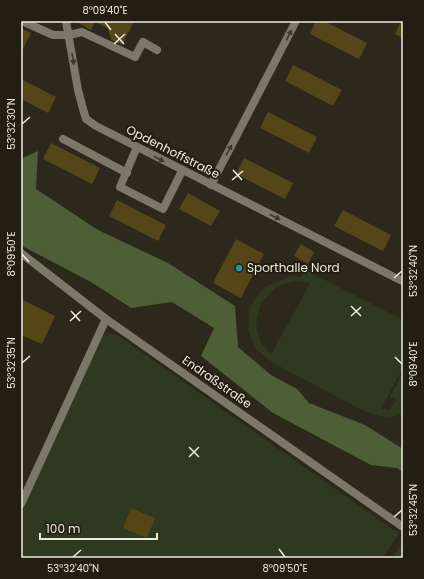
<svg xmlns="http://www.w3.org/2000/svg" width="424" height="579" font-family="Poppins,sans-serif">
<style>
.green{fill:#2e3920;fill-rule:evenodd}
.forest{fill:#4d5f35}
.building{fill:#544617}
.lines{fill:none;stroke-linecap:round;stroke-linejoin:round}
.minor{stroke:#7c7869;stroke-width:8}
.oneway{fill:#3d392c}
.ticks{fill:none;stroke:#eeebe3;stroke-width:1.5}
.culture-dot{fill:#0f9aa8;stroke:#221e12;stroke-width:1.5}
.labels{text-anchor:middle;stroke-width:4;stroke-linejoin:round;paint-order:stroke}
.street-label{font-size:12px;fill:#eeebe3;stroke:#221e12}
.poi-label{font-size:12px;fill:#eeebe3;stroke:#221e12;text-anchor:start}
.neatline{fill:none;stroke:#eeebe3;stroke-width:1.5}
.ticks-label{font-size:10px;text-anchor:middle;fill:#eeebe3}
</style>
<rect width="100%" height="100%" fill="#2c281b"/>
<g class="green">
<path d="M 306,270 L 403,320 L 403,368 L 381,409 L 390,410 L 396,400 L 390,397 L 403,373 L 403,414 L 387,418 L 364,411 L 273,363 L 256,349 L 248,330 L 250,307 L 264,287 L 291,276 L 301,277 ZM 295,281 L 310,283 L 271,355 L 261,343 L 256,324 L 261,303 L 276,287 Z"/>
<path d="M 107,333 L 116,334 L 399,534 L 382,558 L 21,558 L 21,508 L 101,337 Z"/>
<path d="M 403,543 L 403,558 L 393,558 L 393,556 Z"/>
</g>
<path class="forest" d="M 38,151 L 36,189 L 98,230 L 168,263 L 235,306 L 238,347 L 271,375 L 297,389 L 309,403 L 365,425 L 403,449 L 403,472 L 397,468 L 371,465 L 273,413 L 201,356 L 214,328 L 172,302 L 131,308 L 91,282 L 24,247 L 21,243 L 21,159 Z"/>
<g class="building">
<path d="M 75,21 L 134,21 L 122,45 L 111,40 L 108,29 L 95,22 L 91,30 Z"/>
<path d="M 316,21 L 324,21 L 367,43 L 359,59 L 310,34 Z"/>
<path d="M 401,21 L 403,21 L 403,38 L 395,34 Z"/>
<path d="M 21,28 L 31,33 L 21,53 Z"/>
<path d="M 293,65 L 342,90 L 333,106 L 285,81 Z"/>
<path d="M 21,79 L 56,97 L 48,113 L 21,99 Z"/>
<path d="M 268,112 L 317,137 L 309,153 L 260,128 Z"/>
<path d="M 51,143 L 100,168 L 92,184 L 43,159 Z"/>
<path d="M 244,158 L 293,183 L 285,199 L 236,174 Z"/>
<path d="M 188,193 L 220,211 L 211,226 L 179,209 Z"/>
<path d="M 117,200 L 166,225 L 158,241 L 109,216 Z"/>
<path d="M 343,210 L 391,235 L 383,251 L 334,226 Z"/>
<path d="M 236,239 L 264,254 L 241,298 L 213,283 Z"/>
<path d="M 301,244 L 314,252 L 308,264 L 294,256 Z"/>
<path d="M 21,299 L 55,316 L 42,344 L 21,335 Z"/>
<path d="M 131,508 L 155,518 L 147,538 L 123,528 Z"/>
</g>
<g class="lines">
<g class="minor">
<path d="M 22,21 L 53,35 L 69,35 L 82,32 L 135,57 L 143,42 L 157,50"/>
<path d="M 66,21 L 78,90 L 83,109 L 86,119 L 96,126 L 400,280 L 403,281"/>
<path d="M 63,139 L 127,173"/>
<path d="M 137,147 L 120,187 L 163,209 L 182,171"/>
<path d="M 211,185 L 296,21"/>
<path d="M 21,253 L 106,319 L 403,527"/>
<path d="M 21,504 L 106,319"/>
</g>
</g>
<defs><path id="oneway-solid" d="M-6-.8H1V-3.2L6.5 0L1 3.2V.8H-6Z"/></defs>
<g class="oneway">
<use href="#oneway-solid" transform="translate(289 35) rotate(-63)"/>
<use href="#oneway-solid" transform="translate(73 59) rotate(80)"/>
<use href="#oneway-solid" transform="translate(229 150) rotate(-62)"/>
<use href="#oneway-solid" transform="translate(159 159) rotate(27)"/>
<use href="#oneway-solid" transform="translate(275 217) rotate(27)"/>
</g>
<path class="ticks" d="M 105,22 L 111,30M 115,34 L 124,44M 114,44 L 125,34M 22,124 L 30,117M 233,170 L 242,180M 232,180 L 243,171M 22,254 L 29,262M 394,278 L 402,271M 351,306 L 361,316M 71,311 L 80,321M 351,316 L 361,307M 70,321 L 81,311M 395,357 L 402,364M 22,363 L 30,356M 189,447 L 199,457M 189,457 L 199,447M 394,517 L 402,510M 279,549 L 285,557M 73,557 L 81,550"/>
<circle class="culture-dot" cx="239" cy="268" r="4"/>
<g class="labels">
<g class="street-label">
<text transform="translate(173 152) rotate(27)" y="4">Opdenhoffstraße</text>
<text transform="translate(217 382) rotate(35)" y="4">Endraßstraße</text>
</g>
<g class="poi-label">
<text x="247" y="272">Sporthalle Nord</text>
</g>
</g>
<rect width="424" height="579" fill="none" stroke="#221e12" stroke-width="44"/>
<path d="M40 533v6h117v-6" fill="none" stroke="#eeebe3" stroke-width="2"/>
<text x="46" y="533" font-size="12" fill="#eeebe3" stroke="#221e12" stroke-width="3" paint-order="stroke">100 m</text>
<rect x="22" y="22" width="380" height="535" class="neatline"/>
<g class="ticks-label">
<text x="105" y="14">8°09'40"E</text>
<text transform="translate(11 124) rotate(-90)" y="4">53°32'30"N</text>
<text transform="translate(11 254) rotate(-90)" y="4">8°09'50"E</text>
<text transform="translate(413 271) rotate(-90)" y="4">53°32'40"N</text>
<text transform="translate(11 363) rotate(-90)" y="4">53°32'35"N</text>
<text transform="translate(413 364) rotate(-90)" y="4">8°09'40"E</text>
<text transform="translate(413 510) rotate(-90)" y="4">53°32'45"N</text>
<text x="73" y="572">53°32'40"N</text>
<text x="285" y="572">8°09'50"E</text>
</g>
</svg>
